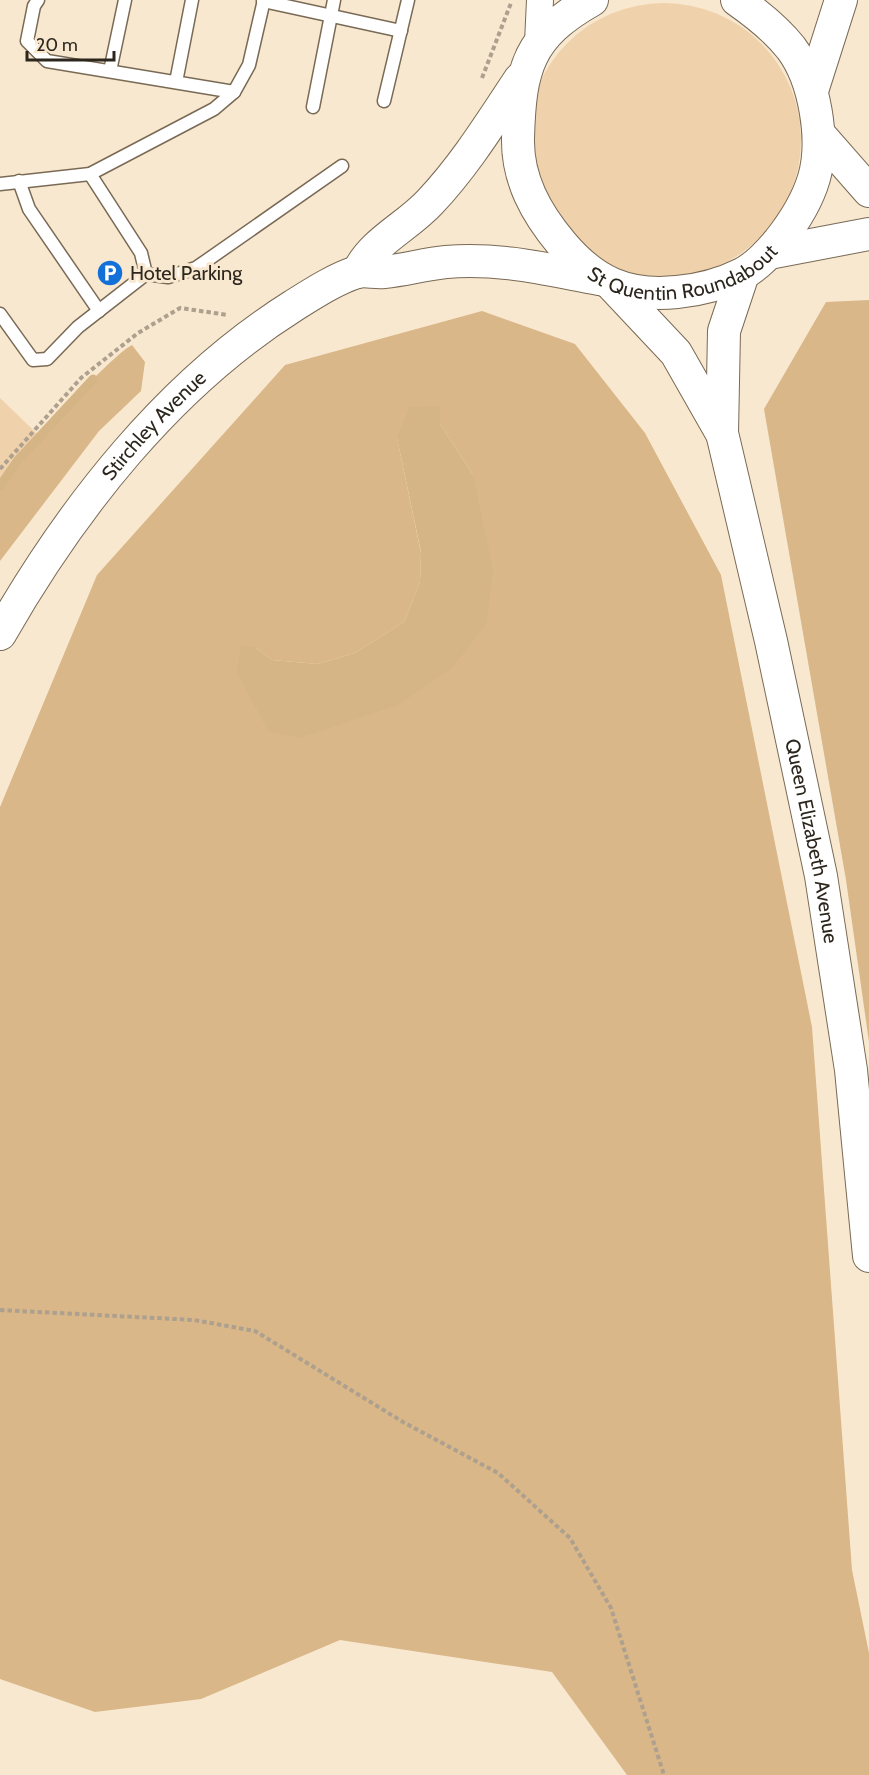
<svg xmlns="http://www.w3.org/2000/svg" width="869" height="1775" font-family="Cabin,sans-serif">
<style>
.green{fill:#efd2ab}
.forest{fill:#d9b788;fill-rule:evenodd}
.water{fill:#d5b485}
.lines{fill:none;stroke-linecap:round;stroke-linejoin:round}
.stream{stroke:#d5b485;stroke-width:9}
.service-casing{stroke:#796a55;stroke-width:15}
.minor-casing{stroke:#796a55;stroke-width:28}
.tertiary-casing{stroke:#796a55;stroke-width:34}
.path{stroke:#ada08e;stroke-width:4;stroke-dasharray:4.5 3;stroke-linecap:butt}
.service{stroke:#fff;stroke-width:12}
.minor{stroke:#fff;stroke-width:26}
.tertiary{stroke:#fff;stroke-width:32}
.labels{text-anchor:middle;stroke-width:6;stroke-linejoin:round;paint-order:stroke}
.street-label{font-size:20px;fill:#2c261d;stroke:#f9e8d0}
.poi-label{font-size:20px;fill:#2c261d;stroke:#f9e8d0;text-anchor:start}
</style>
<rect width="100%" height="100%" fill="#f9e8d0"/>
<g class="green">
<circle cx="664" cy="140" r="137"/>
<path d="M 0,398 L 53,449 L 0,543 Z"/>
</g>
<g class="forest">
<path d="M 869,300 L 869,1042 L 846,880 L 764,409 L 826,302 Z"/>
<path d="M 482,311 L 575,344 L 645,433 L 721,575 L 812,1027 L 852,1570 L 869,1653 L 869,1775 L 627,1775 L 552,1672 L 340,1640 L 201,1699 L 95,1712 L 0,1679 L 0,807 L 97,575 L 285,365 ZM 440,424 L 473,475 L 398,705 L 240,653 L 256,648 L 272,660 L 318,664 L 355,653 L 404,622 L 420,582 L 421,553 L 397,438 Z"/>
<path d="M 132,345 L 145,362 L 141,391 L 99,431 L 0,561 C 0,543 0,502 0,487 C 5,467 113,354 132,345 Z"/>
</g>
<path class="water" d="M 440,406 L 440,424 L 473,475 L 493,570 L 486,624 L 452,668 L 398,705 L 300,738 L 268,731 L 237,672 L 241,645 L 256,648 L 272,660 L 318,664 L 355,653 L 404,622 L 420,582 L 421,552 L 397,438 L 410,407 Z"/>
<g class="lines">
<path class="stream" d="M 0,486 L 18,460 L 93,379"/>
<defs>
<g id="service">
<path d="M 38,0 L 34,6 L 27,41 L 47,61 L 234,92"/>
<path d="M 263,1 L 401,31"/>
<path d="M 110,71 L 125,0"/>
<path d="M 176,82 L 192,0"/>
<path d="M 384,101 L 408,0"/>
<path d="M 313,107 L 334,0"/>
<path d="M 90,174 L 141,253 L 146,274"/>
<path d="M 19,181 L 29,209 L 99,311"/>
<path d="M 0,184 L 90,174 L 214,109 L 234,92 L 249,65 L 264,0"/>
<path d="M 0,314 L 33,360 L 47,359 L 78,327 L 146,274 L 168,277 L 196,268 L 342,166"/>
</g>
<path id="minor" d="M 538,43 L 540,0"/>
<g id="tertiary">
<path id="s1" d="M 592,0 C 528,36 520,68 518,138 C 517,179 536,213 562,244 C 594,282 627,297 677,292 C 699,290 722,284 742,274 C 756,267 769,253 779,241 C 794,222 807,202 814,178 C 825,140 815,80 791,48 C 776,29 757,14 737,0"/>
<path d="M 812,91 L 841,0"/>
<path d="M 819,134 L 869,191"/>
<path d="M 769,253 L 869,234"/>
<path d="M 358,272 C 373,241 407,227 430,202 C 465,165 492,121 520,79"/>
<path id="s2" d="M 743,274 L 724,331 L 722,433 L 771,641 L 821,876 L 851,1070 L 869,1256"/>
<path d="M 613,286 L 676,353 L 721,432"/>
<path id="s3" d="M 0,634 C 72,508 169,384 293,306 C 312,294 335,279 357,272 C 365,270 375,273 384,272 C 405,270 425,264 446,262 C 498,257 549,270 599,279"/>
</g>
</defs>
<use href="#service" class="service-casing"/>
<use href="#minor" class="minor-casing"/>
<use href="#tertiary" class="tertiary-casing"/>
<g class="path">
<path d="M 482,78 L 511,3"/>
<path d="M 0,469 L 81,378 L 138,333 L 180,308 L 228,315"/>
<path d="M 0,1310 L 194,1320 L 255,1331 L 403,1422 L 498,1473 L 570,1538 L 611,1608 L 664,1775"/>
</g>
<use href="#service" class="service"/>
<use href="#minor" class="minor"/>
<use href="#tertiary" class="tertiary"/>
</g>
<defs>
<symbol id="parking-disc" viewBox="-11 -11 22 22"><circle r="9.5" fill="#1370d9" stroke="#f9e8d0"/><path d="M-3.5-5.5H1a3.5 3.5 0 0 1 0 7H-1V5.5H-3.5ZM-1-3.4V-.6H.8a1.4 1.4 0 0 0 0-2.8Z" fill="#fff"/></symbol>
</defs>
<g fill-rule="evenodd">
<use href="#parking-disc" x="95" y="258" width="30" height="30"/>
</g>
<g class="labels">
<g class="street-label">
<text dy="7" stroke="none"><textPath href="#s1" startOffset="424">St Quentin Roundabout</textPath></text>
<text dy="7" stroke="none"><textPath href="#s3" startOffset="260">Stirchley Avenue</textPath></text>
<text dy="7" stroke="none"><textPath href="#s2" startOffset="580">Queen Elizabeth Avenue</textPath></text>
</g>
<g class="poi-label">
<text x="130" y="280">Hotel Parking</text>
</g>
</g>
<path d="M27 51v9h87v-9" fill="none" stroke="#2c261d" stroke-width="3"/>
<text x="36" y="51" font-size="18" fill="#2c261d" stroke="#f9e8d0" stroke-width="4.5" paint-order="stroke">20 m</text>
</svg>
